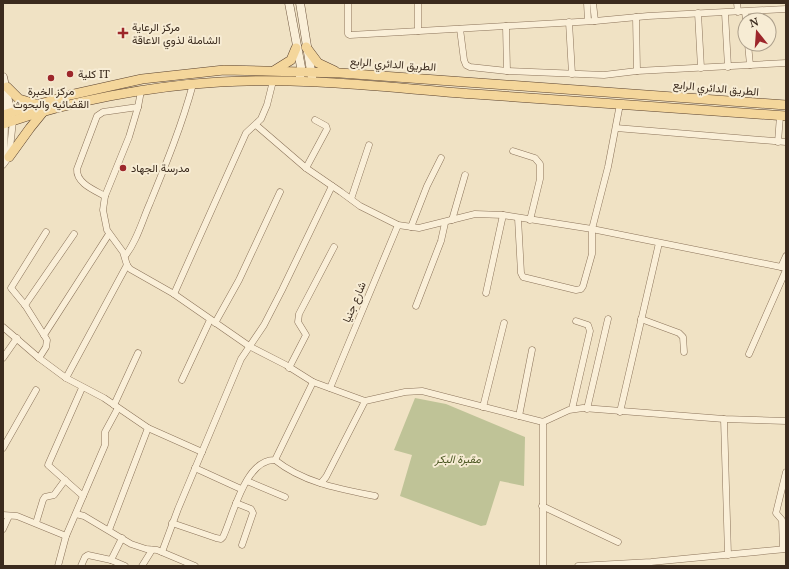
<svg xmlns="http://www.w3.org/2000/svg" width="789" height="569" font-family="'Noto Serif',Vazirmatn,serif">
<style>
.cemetery{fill:#bfc397}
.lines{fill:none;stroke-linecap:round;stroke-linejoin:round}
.street-casing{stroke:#8b735a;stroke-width:7}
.secondary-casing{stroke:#6d543d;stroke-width:9}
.primary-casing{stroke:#59412e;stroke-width:10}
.street{stroke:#faefd8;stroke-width:6}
.secondary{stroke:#faefd8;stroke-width:8}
.primary{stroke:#f4d69b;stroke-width:9}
.poi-dot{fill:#9d272b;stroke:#f7ecd4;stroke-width:1.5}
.labels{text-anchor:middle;stroke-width:4;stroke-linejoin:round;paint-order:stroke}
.poi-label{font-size:11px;fill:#3b2b1e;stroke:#f7ecd4;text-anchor:start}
.street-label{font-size:11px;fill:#3b2b1e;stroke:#f7ecd4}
.park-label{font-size:11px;font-style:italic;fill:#4c5824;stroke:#f7ecd4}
</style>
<rect width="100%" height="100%" fill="#f0e2c4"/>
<path class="cemetery" d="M 415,398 L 446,404 L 525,437 L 524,486 L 500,481 L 486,525 L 481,526 L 400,496 L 412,455 L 394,450 Z"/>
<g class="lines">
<defs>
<g id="street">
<path d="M 348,3 L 348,34 L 350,35 L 595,21 L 648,16 L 786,9"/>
<path d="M 418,3 L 418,31"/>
<path d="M 587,3 L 588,21"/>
<path d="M 593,3 L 595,21"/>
<path d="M 737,3 L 738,12"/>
<path d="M 745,12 L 746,20"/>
<path d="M 698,13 L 701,68"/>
<path d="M 725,13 L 728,67"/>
<path d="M 636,17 L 637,71"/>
<path d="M 569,22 L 572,74"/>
<path d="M 506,26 L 507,71"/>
<path d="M 460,29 L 464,60 L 466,65 L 470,67 L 507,71 L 604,75 L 637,71 L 786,63"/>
<path d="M 748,44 L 750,65"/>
<path d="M 141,91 L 138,107 L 129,137 L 105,196 L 103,210 L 107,230 L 123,252 L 127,265 L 130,269 L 174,294 L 249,346 L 286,365 L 313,382 L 365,401 L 405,392 L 422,391 L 543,422 L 569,410 L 583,408 L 724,419 L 786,421"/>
<path d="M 256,125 L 306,168 L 341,192 L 360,206 L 398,225 L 419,228 L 475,214 L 503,215 L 592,229 L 786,268"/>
<path d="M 616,128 L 786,142"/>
<path d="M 778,142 L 780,116"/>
<path d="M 513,151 L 535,158 L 540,164 L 540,179 L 530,220"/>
<path d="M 4,163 L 5,123"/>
<path d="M 3,165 L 9,157 L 13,121"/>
<path d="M 306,168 L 327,129 L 326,126 L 315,120"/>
<path d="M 105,196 C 94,190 76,183 77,169 L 97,116 L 103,112 L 138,107"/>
<path d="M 351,199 L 369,145"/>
<path d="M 518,218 L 521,273 L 523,277 L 576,290 L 581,289 L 583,286 L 592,254 L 592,229 L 608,167 L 620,104"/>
<path d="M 452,220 L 465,175"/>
<path d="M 411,227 L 427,186 L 441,158"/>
<path d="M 125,256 C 137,241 142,221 150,203 C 166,164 182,125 193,84"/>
<path d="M 781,267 L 786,256"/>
<path d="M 486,293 L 503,215"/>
<path d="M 174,294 L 246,133 L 261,119 L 267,105 L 273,81"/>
<path d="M 25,305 L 74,234"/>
<path d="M 416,306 L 441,241 L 445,223"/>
<path d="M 641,319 L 679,333 L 683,337 L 684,352"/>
<path d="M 215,323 L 239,280 L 280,192"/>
<path d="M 3,327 L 39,358 L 66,378 L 104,398 L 148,428 L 202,452"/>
<path d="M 44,335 L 109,234"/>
<path d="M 749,354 L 786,270"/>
<path d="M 3,358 L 17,338"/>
<path d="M 39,358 L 46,347 L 47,340 L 25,305 L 11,288 L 46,232"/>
<path d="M 289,368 L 306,335 L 298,322 L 299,314 L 334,247"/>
<path d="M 66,378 L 127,265"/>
<path d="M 182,380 L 210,320"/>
<path d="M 82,388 L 48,465 L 83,496"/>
<path d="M 330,388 L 398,225"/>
<path d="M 114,405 L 138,353"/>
<path d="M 483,407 L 504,323"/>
<path d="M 572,409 L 590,331 L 588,325 L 576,321"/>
<path d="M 587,409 L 608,319"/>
<path d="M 620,412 L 659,243"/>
<path d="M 519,416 L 532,350"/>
<path d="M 724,419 L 728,555"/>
<path d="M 543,422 L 543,566"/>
<path d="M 3,448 L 36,390"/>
<path d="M 275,460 C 304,483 340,489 375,496"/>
<path d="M 195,468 L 241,489"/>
<path d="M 247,481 L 285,497"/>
<path d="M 321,483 L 326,477 L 365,401"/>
<path d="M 236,503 L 251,509 L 253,513 L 242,545"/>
<path d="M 542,506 L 618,542"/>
<path d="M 76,514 L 84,516 L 131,544 L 146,549 L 157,550 L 195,566"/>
<path d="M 3,515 L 17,516 L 66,536"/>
<path d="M 36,523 L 43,500 L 45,497 L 54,495 L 65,480"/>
<path d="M 172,523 L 216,538 L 221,539 L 223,537 C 233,516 245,459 275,460 L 313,382"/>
<path d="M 3,529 L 9,516"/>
<path d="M 109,530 L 148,428"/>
<path d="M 783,549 L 782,520 L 776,513 L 786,472"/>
<path d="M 162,552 L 178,509 L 241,359 L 264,325 L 282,290 L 332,186"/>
<path d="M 111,560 L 122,538"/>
<path d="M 58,566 L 66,536 L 105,445 L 105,432 L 118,408"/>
<path d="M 81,566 L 85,557 L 88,555 L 111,560 L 125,566"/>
<path d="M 142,566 L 152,550"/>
<path d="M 578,566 L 651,562 L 786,549"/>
</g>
<g id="secondary">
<path d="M 289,3 L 301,67 L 300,77"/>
<path d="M 300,3 L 312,77"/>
<path d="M 3,77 L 12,119"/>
<path d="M 3,103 L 5,120"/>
</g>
<g id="primary">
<path d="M 306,47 L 318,63 L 335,71"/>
<path d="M 275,70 L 291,60 L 296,48"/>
<path d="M 7,87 L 19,99 L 36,104"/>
<path d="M 3,115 L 70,95 L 142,79 L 224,70 L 340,73 L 786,105"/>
<path d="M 3,124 C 70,101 150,86 220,82 C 305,77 390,88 474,94 C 578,101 682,109 786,116"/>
<path d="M 9,157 L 30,128 L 43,112"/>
</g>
</defs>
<use href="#street" class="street-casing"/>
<use href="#secondary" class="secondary-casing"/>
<use href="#primary" class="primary-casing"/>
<use href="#street" class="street"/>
<use href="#secondary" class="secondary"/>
<use href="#primary" class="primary"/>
</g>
<g class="poi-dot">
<path d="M121 27h4v4h4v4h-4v4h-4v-4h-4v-4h4z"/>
<circle cx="70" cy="74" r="4"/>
<circle cx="51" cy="78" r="4"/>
<circle cx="123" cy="168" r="4"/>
</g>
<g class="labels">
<g class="poi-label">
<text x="132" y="31">مركز الرعاية<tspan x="132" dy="13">الشاملة لذوي الاعاقة</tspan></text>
<text x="78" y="78">كلية IT</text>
<text x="51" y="95" text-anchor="middle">مركز الخبرة<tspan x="51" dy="13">القضائيه والبحوث</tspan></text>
<text x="131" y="172">مدرسة الجهاد</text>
</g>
<g class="street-label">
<text transform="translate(393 64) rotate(4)" y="4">الطريق الدائري الرابع</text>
<text transform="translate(716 88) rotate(5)" y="4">الطريق الدائري الرابع</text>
<text transform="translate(354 302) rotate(-67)" y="4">شارع جنيا</text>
</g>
<g class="park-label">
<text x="458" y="463">مقبرة البكر</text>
</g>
</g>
<rect width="789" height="569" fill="none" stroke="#3b2b1e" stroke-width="8"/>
<g transform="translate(757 32) rotate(343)"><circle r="19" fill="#f7ecd4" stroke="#ac9f8b"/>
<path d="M0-3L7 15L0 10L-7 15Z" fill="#9d272b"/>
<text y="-6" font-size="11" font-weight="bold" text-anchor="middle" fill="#3b2b1e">N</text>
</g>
</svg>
